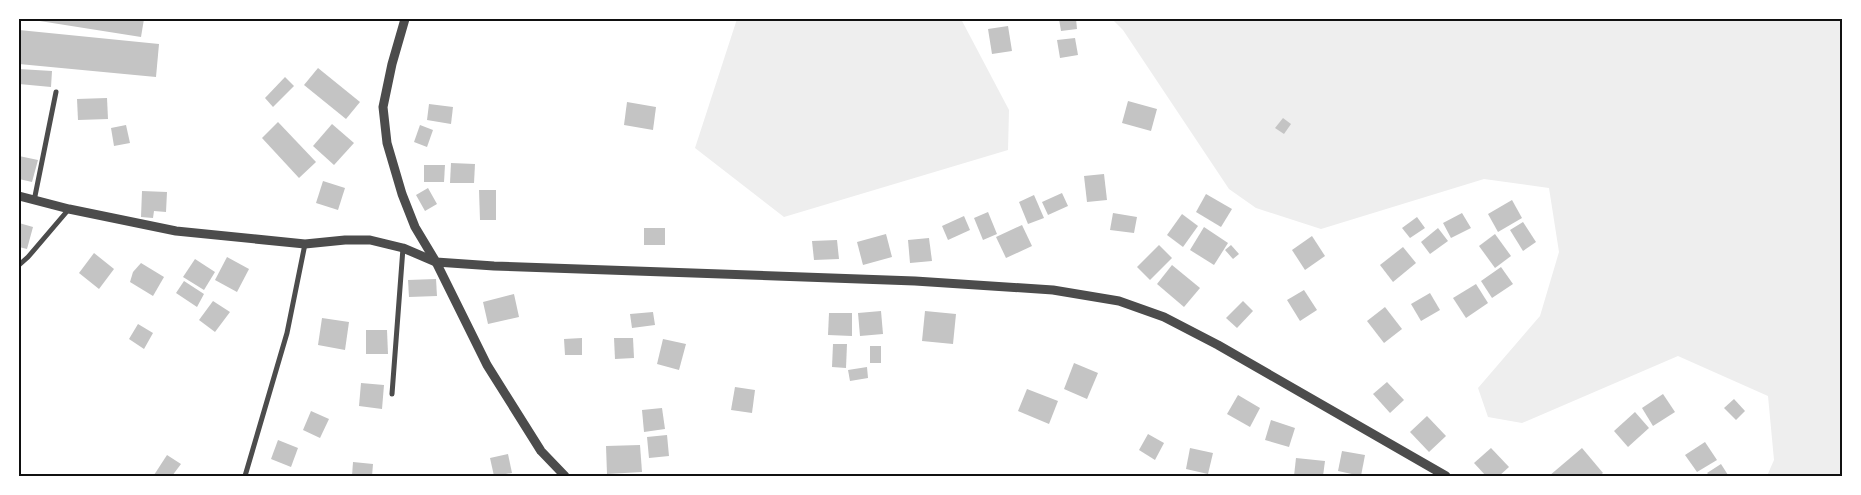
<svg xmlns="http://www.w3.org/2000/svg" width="1861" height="495" font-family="'Nunito Sans',sans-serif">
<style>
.green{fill:#eee}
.building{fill:#c4c4c4}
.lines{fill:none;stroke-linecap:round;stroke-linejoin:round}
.minor{stroke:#4c4c4c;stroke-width:5}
.tertiary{stroke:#4c4c4c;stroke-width:9}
.neatline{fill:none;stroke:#111;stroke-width:2}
</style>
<rect width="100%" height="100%" fill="#fff"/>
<g class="green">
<path d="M 737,19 L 961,19 L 1009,110 L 1008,150 L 784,217 L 695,148 Z"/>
<path d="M 1112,19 L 1842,19 L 1842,476 L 1767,476 L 1774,460 L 1768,396 L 1678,356 L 1522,423 L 1488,417 L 1478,388 L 1540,316 L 1559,252 L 1549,188 L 1484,179 L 1321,229 L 1256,208 L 1229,189 L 1123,30 Z"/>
</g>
<g class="building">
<path d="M 27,19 L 144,19 L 141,37 Z"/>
<path d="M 1059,19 L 1076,19 L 1077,29 L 1061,31 Z"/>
<path d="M 1008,26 L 1012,51 L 992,54 L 988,29 Z"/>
<path d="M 19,30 L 159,44 L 156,77 L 19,64 Z"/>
<path d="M 1075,38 L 1078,55 L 1060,58 L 1057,40 Z"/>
<path d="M 318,68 L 360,102 L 346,119 L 304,85 Z"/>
<path d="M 19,69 L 52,71 L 51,87 L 19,84 Z"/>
<path d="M 285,77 L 294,86 L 273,107 L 265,98 Z"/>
<path d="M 107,98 L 108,119 L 78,120 L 77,99 Z"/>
<path d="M 1128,101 L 1157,109 L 1151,131 L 1122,123 Z"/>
<path d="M 627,102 L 656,107 L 653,130 L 624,125 Z"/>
<path d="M 429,104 L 453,107 L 451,124 L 427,120 Z"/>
<path d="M 1283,118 L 1291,124 L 1284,134 L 1275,128 Z"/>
<path d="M 278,122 L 316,162 L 299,178 L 262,138 Z"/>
<path d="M 332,124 L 354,143 L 334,165 L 313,146 Z"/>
<path d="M 126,125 L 130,143 L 114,146 L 111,128 Z"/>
<path d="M 420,125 L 433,130 L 427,147 L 414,142 Z"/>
<path d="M 19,156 L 38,160 L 32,182 L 19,179 Z"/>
<path d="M 451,163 L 475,164 L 474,183 L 450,183 Z"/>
<path d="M 424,165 L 445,165 L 444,182 L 424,182 Z"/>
<path d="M 1104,174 L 1107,200 L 1087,202 L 1084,176 Z"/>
<path d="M 323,181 L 345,188 L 338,210 L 316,203 Z"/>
<path d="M 428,188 L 437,204 L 425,211 L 416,195 Z"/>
<path d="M 479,190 L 496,190 L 496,220 L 480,220 Z"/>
<path d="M 142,191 L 167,192 L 166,212 L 154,211 L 153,218 L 141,217 Z"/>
<path d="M 1062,193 L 1068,206 L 1048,215 L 1042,202 Z"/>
<path d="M 1206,194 L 1232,209 L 1221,227 L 1196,212 Z"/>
<path d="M 1034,195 L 1044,218 L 1028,224 L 1019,202 Z"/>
<path d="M 1512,200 L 1522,218 L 1498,232 L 1488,214 Z"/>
<path d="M 988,212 L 997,234 L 983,240 L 974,218 Z"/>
<path d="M 1113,213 L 1137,217 L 1134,233 L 1110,230 Z"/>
<path d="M 1462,213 L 1471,228 L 1451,238 L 1443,223 Z"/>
<path d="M 1182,214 L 1198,226 L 1183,247 L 1167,235 Z"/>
<path d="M 964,216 L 970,230 L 948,240 L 942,226 Z"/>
<path d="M 1417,217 L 1425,228 L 1410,238 L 1402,228 Z"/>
<path d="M 1523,222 L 1536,242 L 1523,251 L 1510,230 Z"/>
<path d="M 19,223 L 33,227 L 27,249 L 19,247 Z"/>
<path d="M 1022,225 L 1032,246 L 1006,258 L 996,237 Z"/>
<path d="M 1204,227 L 1228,243 L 1214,265 L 1190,250 Z"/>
<rect x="644" y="228" width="21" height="17"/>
<path d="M 1438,228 L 1448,241 L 1430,254 L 1421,242 Z"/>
<path d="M 886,234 L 892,257 L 863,265 L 857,242 Z"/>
<path d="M 1495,234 L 1511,256 L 1495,268 L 1479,246 Z"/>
<path d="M 1312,236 L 1325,256 L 1305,270 L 1292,250 Z"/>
<path d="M 929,238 L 932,261 L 910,263 L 908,240 Z"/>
<path d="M 837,240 L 839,259 L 814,260 L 812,241 Z"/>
<path d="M 1159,245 L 1172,258 L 1150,280 L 1137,267 Z"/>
<path d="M 1231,245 L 1239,254 L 1233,259 L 1225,250 Z"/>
<path d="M 1403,247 L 1416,263 L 1393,282 L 1380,265 Z"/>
<path d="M 94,253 L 114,269 L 99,289 L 79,273 Z"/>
<path d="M 227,257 L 249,269 L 237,292 L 215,280 Z"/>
<path d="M 195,259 L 215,272 L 204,290 L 183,277 Z"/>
<path d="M 141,263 L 164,277 L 153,296 L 130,282 L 133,272 Z"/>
<path d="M 1172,265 L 1200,288 L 1184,307 L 1157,284 Z"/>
<path d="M 1501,267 L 1513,284 L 1492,298 L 1481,281 Z"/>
<path d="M 436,279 L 437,296 L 409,297 L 408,280 Z"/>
<path d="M 184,281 L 204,294 L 197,307 L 176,293 Z"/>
<path d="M 1476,284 L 1488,303 L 1466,318 L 1453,298 Z"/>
<path d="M 1304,290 L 1317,310 L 1300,321 L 1287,300 Z"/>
<path d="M 1430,293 L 1440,310 L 1421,321 L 1411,304 Z"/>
<path d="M 514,294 L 519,317 L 488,324 L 483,302 Z"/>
<path d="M 213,301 L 230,312 L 215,332 L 199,320 Z"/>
<path d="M 1243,301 L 1253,311 L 1237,328 L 1226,318 Z"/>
<path d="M 1385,307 L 1402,329 L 1384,343 L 1367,321 Z"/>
<path d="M 881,311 L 883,334 L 860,336 L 858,313 Z"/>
<path d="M 925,311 L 956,314 L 953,344 L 922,341 Z"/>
<path d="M 653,312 L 655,325 L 632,328 L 630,314 Z"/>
<path d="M 829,313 L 852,313 L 852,336 L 828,335 Z"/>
<path d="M 322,318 L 349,322 L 345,350 L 318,345 Z"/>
<path d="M 138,324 L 153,333 L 144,349 L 129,339 Z"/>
<path d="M 366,330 L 387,330 L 388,354 L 366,354 Z"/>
<path d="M 582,338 L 582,355 L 565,355 L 564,339 Z"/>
<path d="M 614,338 L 633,338 L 634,358 L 615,359 Z"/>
<path d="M 663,339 L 686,344 L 679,370 L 657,364 Z"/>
<path d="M 833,344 L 847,344 L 846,368 L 832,367 Z"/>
<rect x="870" y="346" width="11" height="17"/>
<path d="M 1074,363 L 1098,373 L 1087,399 L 1064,389 Z"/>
<path d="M 867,367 L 868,378 L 850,381 L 848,370 Z"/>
<path d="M 1387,382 L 1404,400 L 1390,413 L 1373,394 Z"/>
<path d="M 361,383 L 384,385 L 382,409 L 359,406 Z"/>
<path d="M 735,387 L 755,390 L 752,413 L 731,410 Z"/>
<path d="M 1027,389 L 1058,401 L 1049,424 L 1018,411 Z"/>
<path d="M 1663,394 L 1675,412 L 1653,426 L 1642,408 Z"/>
<path d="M 1238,395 L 1260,408 L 1250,427 L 1227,414 Z"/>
<path d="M 1734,399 L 1745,411 L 1736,420 L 1724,408 Z"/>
<path d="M 662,408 L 665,429 L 644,432 L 642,410 Z"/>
<path d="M 311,411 L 329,419 L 320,438 L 303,430 Z"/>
<path d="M 1635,412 L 1649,428 L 1628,447 L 1614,431 Z"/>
<path d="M 1427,416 L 1446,436 L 1429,452 L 1410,432 Z"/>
<path d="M 1271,420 L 1295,428 L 1289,447 L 1265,440 Z"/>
<path d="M 1148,434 L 1164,443 L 1155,460 L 1139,450 Z"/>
<path d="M 667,435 L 669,456 L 649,458 L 647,437 Z"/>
<path d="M 278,440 L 298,448 L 291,467 L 271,459 Z"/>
<path d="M 1705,442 L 1717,460 L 1697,472 L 1685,455 Z"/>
<path d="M 640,445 L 642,472 L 607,474 L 606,446 Z"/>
<path d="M 1190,448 L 1213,453 L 1208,474 L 1186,469 Z"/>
<path d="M 1491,448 L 1509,467 L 1499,476 L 1486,476 L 1474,463 Z"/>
<path d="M 1582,448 L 1603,473 L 1599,476 L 1549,476 Z"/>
<path d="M 1342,451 L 1365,455 L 1361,476 L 1338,471 Z"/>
<path d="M 508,454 L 512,473 L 494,476 L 490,458 Z"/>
<path d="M 167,455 L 181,464 L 172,476 L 156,476 L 154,475 Z"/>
<path d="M 1296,458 L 1325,461 L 1323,476 L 1294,476 Z"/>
<path d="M 353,462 L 373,464 L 372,476 L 352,476 Z"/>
<path d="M 1721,464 L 1728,475 L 1710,476 L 1707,473 Z"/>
</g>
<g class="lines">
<g class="minor">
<path d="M 34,201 L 56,92"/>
<path d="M 19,265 L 28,257 L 69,209"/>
<path d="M 392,394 L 403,248"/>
<path d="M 245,476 L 287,333 L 305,244"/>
</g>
<g class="tertiary">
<path d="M 405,19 L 392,64 L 383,107 L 387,143 L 402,194 L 415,227 L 436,262 L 487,365 L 541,451 L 565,476"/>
<path d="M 19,196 L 69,209 L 176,231 L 305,244 L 345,240 L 370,240 L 403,248 L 436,262 L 494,266 L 915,281 L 1053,290 L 1119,301 L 1164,317 L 1218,345 L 1446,476"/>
</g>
</g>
<rect width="1861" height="495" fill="none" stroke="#ffffff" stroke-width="40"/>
<rect x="20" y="20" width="1821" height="455" class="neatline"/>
</svg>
